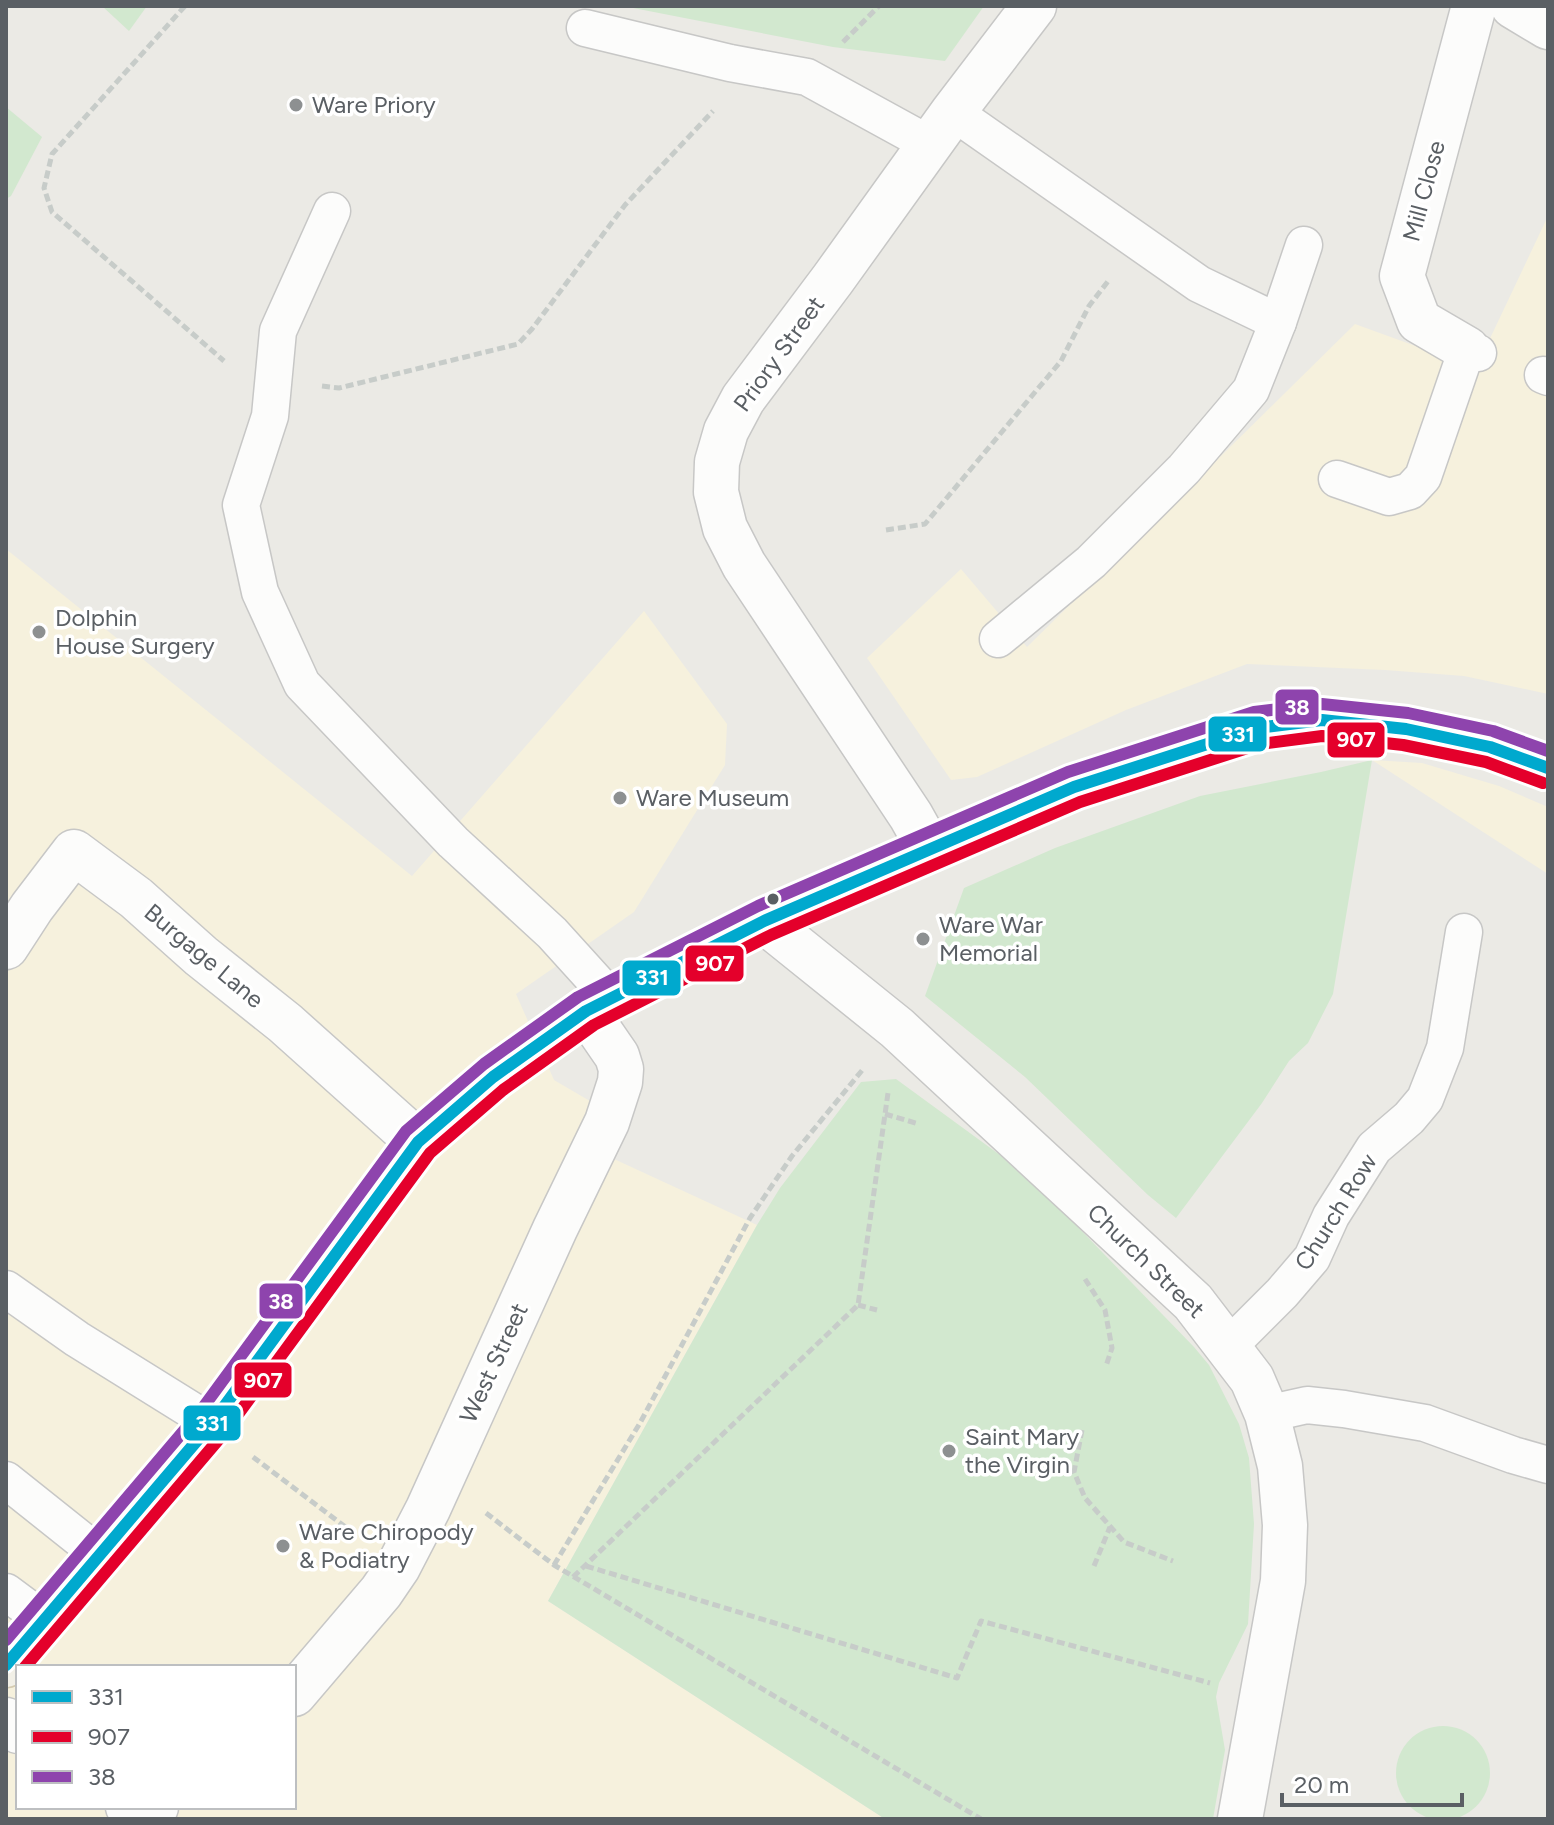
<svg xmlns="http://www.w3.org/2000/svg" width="1554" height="1825" font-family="Figtree,sans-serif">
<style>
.commercial{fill:#f6f1dd;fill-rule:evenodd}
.green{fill:#d2e8cf}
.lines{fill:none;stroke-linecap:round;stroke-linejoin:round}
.service-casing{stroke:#c7c7c6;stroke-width:39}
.pedestrian-casing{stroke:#c7c7c6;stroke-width:47}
.minor-casing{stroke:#c7c7c6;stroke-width:47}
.primary-casing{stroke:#d4cbb1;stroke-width:47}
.path{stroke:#c7ccc9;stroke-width:5;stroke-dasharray:8 4;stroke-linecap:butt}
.service{stroke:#fcfcfb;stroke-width:36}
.pedestrian{stroke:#fcfcfb;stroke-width:44}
.minor{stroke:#fcfcfb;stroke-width:44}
.primary{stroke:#f2f0e7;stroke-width:44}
.bus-1-casing{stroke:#fff;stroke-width:18}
.bus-2-casing{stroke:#fff;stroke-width:18}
.bus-3-casing{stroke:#fff;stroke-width:18}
.bus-1{stroke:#00a9ce;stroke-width:12}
.bus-2{stroke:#e4002b;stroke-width:12}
.bus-3{stroke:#8e44ad;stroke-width:12}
.poi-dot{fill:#8d9091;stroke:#fff;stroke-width:3}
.bus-dot{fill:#5a5f64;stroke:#fff;stroke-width:3}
.labels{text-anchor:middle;stroke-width:7;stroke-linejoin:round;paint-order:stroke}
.poi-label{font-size:24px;fill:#5a5f64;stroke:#fff;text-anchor:start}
.street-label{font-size:24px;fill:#5a5f64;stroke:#fff}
.line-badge{stroke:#fff;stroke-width:3}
.badge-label{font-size:22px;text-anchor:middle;font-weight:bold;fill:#fff}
</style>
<rect width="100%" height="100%" fill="#ebeae5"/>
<g class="commercial">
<path d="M 1548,216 L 1548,694 L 1464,676 L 1385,670 L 1247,664 L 1126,710 L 977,777 L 951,780 L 867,658 L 961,569 L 1027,647 L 1355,324 L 1476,368 Z"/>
<path d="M 6,549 L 412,876 L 644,611 L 727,724 L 725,765 L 634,912 L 516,994 L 554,1080 L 590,1101 L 575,1141 L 757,1225 L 548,1601 L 885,1819 L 6,1819 ZM 18,1667 L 294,1667 L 294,1807 L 18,1807 Z"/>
<path d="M 1372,760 L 1422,763 L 1499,786 L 1548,807 L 1548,874 Z"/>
</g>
<g class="green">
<path d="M 102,6 L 147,6 L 129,31 Z"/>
<path d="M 623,6 L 984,6 L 945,61 L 833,47 Z"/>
<path d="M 6,107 L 42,137 L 11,196 L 6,199 Z"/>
<path d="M 1372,760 L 1333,994 L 1308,1043 L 1289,1061 L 1262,1103 L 1176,1218 L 1148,1195 L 1025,1077 L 925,996 L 964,888 L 1055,848 L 1200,796 L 1321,772 Z"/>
<path d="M 896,1079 L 1000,1155 L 1072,1221 L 1194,1347 L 1209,1365 L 1239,1424 L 1249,1458 L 1254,1524 L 1248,1624 L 1219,1683 L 1216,1697 L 1225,1750 L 1213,1819 L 885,1819 L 548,1601 L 757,1225 L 780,1188 L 861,1082 Z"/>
<circle cx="1443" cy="1773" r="47"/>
</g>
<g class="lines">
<defs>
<g id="service">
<path d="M 585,28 L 730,63 L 807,77 L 931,145"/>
<path d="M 953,112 L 1199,284 L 1278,322"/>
<path d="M 332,211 L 278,331 L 270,416 L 241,505 L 260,592 L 302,684 L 453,842 L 552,933 L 610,997"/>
<path d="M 1543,375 L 1548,377"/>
<path d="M 1337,479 L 1389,497 L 1410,491 L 1423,477 L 1467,349 L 1478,353"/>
<path d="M 998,639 L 1091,562 L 1184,469 L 1251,390 L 1278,322 L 1304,245"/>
<path d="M 6,1289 L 77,1339 L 212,1423"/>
<path d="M 1228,1347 L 1282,1293 L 1312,1258 L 1331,1216 L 1374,1148 L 1409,1118 L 1425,1099 L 1445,1048 L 1464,932"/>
<path d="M 1267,1414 L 1307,1405 L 1344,1409 L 1425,1423 L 1513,1455 L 1548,1465"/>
<path d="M 6,1480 L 100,1555"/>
<path d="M 6,1592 L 45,1621"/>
</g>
<g id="pedestrian">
<path d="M 294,1694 L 381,1592 L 398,1567 L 428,1509 L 555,1229 L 607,1122 L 620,1082 L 621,1069 L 617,1056 L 586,1011"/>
<path d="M 6,1720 L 18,1731"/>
<path d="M 128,1807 L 146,1811 L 156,1807"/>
</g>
<g id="minor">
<path d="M 1513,6 L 1548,27"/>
<path d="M 1467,349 L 1419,321 L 1402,276 L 1474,6"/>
<path d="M 930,850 L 911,816 L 744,565 L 725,528 L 716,492 L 717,462 L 726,431 L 743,399 L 833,279 L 953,112 L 1034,6"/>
<path d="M 764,921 L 897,1028 L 1193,1302 L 1252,1379 L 1267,1414 L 1280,1466 L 1285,1525 L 1283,1581 L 1240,1819"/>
<path d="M 6,947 L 32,907 L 74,852 L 136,898 L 201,956 L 285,1023 L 418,1142"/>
</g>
<path id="primary" d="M 6,1665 L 212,1423 L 418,1142 L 493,1077 L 586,1011 L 764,921 L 1074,787 L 1257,728 L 1322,720 L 1406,729 L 1490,747 L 1548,768"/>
</defs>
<use href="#service" class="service-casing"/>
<use href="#pedestrian" class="pedestrian-casing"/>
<use href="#minor" class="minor-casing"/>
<use href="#primary" class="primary-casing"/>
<g class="path">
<path d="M 185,6 L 52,154 L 44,188 L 52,212 L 224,361"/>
<path d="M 843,42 L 879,6"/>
<path d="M 322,386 L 339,388 L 518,344 L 532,329 L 625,205 L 713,111"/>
<path d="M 886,530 L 925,524 L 1061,361 L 1089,306 L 1109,280"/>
<path d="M 885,1114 L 919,1124"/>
<path d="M 1085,1279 L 1105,1310 L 1112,1348 L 1106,1366"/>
<path d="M 858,1305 L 877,1310"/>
<path d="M 1082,1430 L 1074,1472 L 1085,1498 L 1124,1542 L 1173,1561"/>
<path d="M 253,1457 L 356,1535"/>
<path d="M 486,1513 L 554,1565 L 981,1819"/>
<path d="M 554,1565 L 640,1423 L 750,1218 L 792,1156 L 864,1068"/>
<path d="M 586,1566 L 957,1678 L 981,1621 L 1210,1683"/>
<path d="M 1094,1566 L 1110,1527"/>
<path d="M 573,1577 L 858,1305 L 888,1093"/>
</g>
<use href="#service" class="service"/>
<use href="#pedestrian" class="pedestrian"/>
<use href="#minor" class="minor"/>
<use href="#primary" class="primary"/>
<defs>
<path id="bus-1" d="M 6,1665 L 212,1423 L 418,1142 L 493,1077 L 586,1011 L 764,921 L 1074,787 L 1257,728 L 1322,720 L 1406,729 L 1490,747 L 1548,768"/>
<path id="bus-2" d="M 25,1667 L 225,1432 L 430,1153 L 503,1090 L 594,1025 L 771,935 L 1080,802 L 1260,744 L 1322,736 L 1403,745 L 1486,762 L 1543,783"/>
<path id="bus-3" d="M 6,1640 L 199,1413 L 406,1131 L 484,1064 L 578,997 L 758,906 L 1068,772 L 1254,712 L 1322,704 L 1408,713 L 1493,731 L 1548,751"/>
</defs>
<use href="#bus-1" class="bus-1-casing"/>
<use href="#bus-2" class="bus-2-casing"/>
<use href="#bus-3" class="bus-3-casing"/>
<use href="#bus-1" class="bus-1"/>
<use href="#bus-2" class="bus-2"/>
<use href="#bus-3" class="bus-3"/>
</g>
<g class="poi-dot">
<circle cx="296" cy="105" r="8"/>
<circle cx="39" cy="632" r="8"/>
<circle cx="620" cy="798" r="8"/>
<circle cx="923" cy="939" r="8"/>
<circle cx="949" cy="1451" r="8"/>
<circle cx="283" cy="1546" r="8"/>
</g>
<circle class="bus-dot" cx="773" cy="899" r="7"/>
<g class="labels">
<g class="poi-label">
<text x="312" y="113">Ware Priory</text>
<text x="55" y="626">Dolphin<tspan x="55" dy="28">House Surgery</tspan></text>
<text x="636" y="806">Ware Museum</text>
<text x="939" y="933">Ware War<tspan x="939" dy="28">Memorial</tspan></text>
<text x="965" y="1445">Saint Mary<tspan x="965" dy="28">the Virgin</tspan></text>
<text x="299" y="1540">Ware Chiropody<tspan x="299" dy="28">&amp; Podiatry</tspan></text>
</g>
<g class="street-label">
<text transform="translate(1424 191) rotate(-75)" y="8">Mill Close</text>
<text transform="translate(779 354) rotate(-54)" y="8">Priory Street</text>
<text transform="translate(204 956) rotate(40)" y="8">Burgage Lane</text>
<text transform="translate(1336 1212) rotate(-58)" y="8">Church Row</text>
<text transform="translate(1146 1261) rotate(44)" y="8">Church Street</text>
<text transform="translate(494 1363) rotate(-65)" y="8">West Street</text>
</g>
</g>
<g class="line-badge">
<rect x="1274" y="688" width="46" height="38" rx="8" fill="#8e44ad"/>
<rect x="1207" y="715" width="61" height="38" rx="8" fill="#00a9ce"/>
<rect x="1326" y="721" width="60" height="38" rx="8" fill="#e4002b"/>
<rect x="684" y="944" width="61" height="39" rx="8" fill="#e4002b"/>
<rect x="621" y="959" width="61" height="38" rx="8" fill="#00a9ce"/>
<rect x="258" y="1282" width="46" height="38" rx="8" fill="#8e44ad"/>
<rect x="233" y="1361" width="60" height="38" rx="8" fill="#e4002b"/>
<rect x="182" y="1404" width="60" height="38" rx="8" fill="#00a9ce"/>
</g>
<g class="badge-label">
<text x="1297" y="715">38</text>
<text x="1238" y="742">331</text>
<text x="1356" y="747">907</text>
<text x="715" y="971">907</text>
<text x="652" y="985">331</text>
<text x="281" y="1309">38</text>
<text x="263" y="1388">907</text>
<text x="212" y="1431">331</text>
</g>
<rect width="1554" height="1825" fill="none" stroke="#5a5f64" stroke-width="16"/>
<rect x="16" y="1665" width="280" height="144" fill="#ffffff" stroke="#bdbfc1" stroke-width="2"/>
<rect x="32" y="1691" width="40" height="12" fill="#00a9ce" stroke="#bdbfc1" stroke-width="2"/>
<text x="88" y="1705" font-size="24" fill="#5a5f64">331</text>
<rect x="32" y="1731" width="40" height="12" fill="#e4002b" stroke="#bdbfc1" stroke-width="2"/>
<text x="88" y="1745" font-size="24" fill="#5a5f64">907</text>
<rect x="32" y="1771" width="40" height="12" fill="#8e44ad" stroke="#bdbfc1" stroke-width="2"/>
<text x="88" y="1785" font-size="24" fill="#5a5f64">38</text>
<path d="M1282 1793v12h180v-12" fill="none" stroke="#5a5f64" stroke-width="4"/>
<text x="1294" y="1793" font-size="24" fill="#5a5f64" stroke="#ffffff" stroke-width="6" paint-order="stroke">20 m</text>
</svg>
